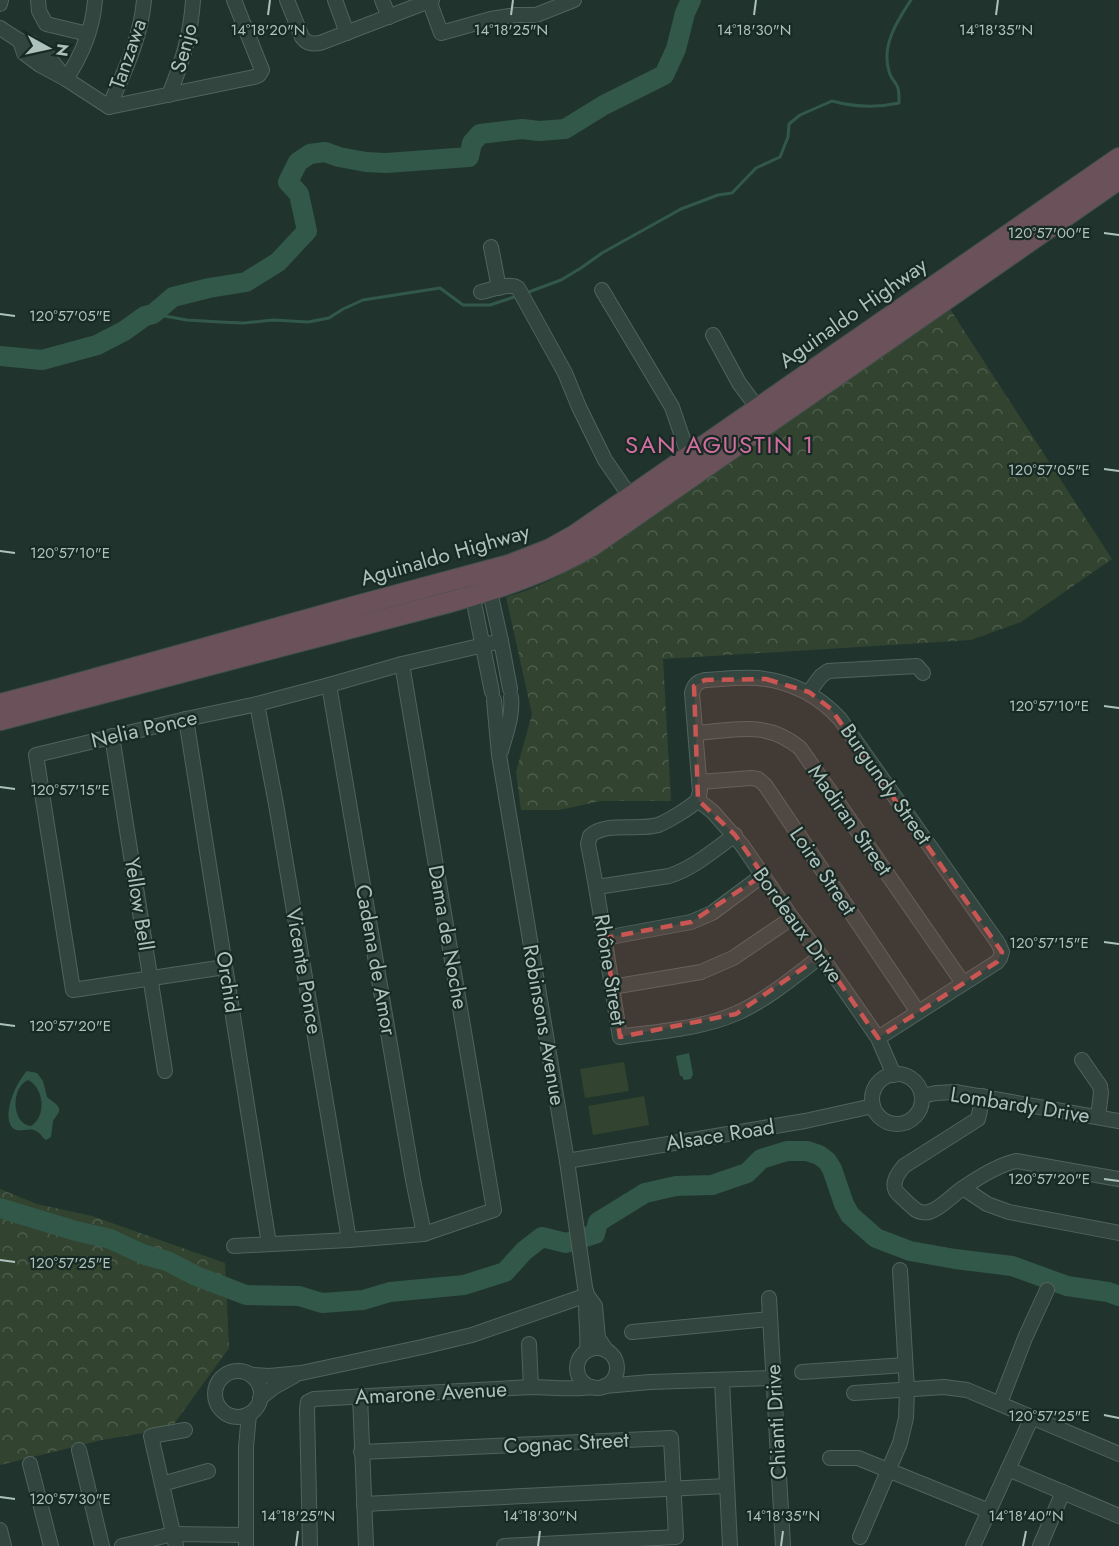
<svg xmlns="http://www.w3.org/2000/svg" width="1119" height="1546" font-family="Jost,sans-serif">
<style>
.green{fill:#324430}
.forest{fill:url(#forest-crowns)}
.water{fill:#32584a;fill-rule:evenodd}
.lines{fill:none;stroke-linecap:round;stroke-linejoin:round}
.stream{stroke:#32584a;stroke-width:3}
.river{stroke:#32584a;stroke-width:20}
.minor-casing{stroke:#51635d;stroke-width:16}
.highway-casing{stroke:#3e504a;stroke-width:22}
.minor{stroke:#33453f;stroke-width:14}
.highway{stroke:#6b5159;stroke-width:20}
.marked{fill:#ca5654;fill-opacity:0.2;stroke:#ca5654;stroke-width:4.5;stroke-dasharray:12 8;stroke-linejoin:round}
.ticks{fill:none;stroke:#adc2bc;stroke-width:2}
.labels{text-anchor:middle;stroke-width:4.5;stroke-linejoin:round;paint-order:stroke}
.street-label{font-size:21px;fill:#adc2bc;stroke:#192924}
.quarter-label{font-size:24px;letter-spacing:1.5px;fill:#d16e9f;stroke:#192924}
.ticks-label{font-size:15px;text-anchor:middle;fill:#adc2bc;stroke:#192924;stroke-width:4.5;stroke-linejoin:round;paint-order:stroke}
</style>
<defs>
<pattern id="forest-crowns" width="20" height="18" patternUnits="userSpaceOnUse" patternTransform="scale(1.5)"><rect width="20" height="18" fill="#324430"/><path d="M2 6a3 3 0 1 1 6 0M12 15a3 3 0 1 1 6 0" fill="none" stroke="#4d5d4c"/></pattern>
</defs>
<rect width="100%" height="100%" fill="#20342d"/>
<g class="green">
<path d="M 624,1062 L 629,1091 L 585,1098 L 580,1069 Z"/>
<path d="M 644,1096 L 649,1125 L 593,1135 L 588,1106 Z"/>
</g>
<g class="forest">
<path d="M 950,309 L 1112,559 L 1021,622 L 971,640 L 663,659 L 671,801 L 601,801 L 559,810 L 521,810 L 516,772 L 532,714 L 506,597 C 536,589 562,575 589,559 Z"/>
<path d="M 0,1189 L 37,1204 L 92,1216 L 225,1263 L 229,1348 L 171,1428 L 102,1440 L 0,1465 Z"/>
</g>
<g class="water">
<path d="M 689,1053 L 693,1074 L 691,1079 L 684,1080 L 682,1076 L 680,1076 L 676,1056 Z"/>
<path d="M 27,1071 L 37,1073 L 43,1081 L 47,1097 L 56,1104 L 59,1108 L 59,1112 L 53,1121 L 51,1137 L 46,1140 C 42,1138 41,1133 36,1131 C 29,1127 21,1133 14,1129 C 0,1118 16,1082 27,1071 ZM 28,1080 C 44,1088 47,1116 31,1126 C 11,1124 11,1087 28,1080 Z"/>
</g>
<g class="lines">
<g class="stream">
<path d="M 526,293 L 561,280 L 581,268 L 602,253 L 681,209 L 718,195 L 732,193 L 756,168 L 780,157 L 788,137 L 789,124 L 800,115 L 832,101 C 854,107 876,108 899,103 C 899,99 899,92 898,88 C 896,82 890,78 889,71 C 881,46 897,21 911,0"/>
<path d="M 153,314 L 187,320 L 220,322 L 243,323 L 273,320 L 308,322 L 329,318 L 343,309 L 363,300 L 440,288 L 463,305 L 490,305 L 517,296"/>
</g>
<g class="river">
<path d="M 0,356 L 42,360 L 97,345 L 124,331 L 145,316 L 153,314 L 173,297 L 209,288 L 246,282 L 278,262 L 307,231 L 299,194 L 288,182 L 298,162 L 310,154 L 325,152 L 339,157 L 366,162 L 386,163 L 469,157 L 472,143 L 480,134 L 522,129 L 539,131 L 565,129 L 604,105 L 664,75 L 676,49 L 685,13 L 691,0"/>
<path d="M 0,1208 L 76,1231 L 110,1239 L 145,1255 L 167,1261 L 196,1276 L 246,1295 L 299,1296 L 322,1303 L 363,1300 L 390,1292 L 464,1285 L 505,1272 L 524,1251 L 542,1237 L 566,1243 L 595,1234 L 598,1222 L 645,1193 L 676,1186 L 712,1185 L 747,1173 L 761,1159 L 787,1151 L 807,1151 L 819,1155 L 827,1161 L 832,1169 L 844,1204 L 850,1215 L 876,1238 L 910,1251 L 955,1259 L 1012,1266 L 1067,1286 L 1108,1292 L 1119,1296"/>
</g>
<defs>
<g id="minor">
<path d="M 38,0 L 39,11 L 46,24 L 88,34"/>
<path d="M 287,0 L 302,37 C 307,44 312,44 320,43 L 432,0"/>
<path d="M 335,0 L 347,33"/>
<path d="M 382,0 L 389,17"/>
<path d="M 429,0 L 441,33 L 491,19 L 516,15 L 536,15 L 574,0"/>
<path d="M 0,4 L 1,0"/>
<path d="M 0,28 L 20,41 L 31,43 L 47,55 L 63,75"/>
<path d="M 20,41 L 24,53 L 40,65 L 66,79 L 109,107 L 254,77 L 259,75 L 262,70 L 234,0"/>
<path d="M 66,79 C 82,55 93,28 95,0"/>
<path d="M 169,95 C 182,63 191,34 193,0"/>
<path d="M 109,107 C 124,72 141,38 144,0"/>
<path d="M 491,247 L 499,288"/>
<path d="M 602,290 L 672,407 L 685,445 L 697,460"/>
<path d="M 481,292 C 492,290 508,282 518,288 L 565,373 L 579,407 L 605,460 L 634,502"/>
<path d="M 713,335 L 739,383 L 762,414"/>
<path d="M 488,583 L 501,641 L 510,689"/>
<path d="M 471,588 L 492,692"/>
<path d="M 329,685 L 413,1180 L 424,1234"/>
<path d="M 809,692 L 821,676 L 828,671 L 917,666 L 923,673"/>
<path d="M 494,700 L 499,755 L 567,1161 L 585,1287 L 587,1295 L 595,1306 L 598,1338 L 606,1350"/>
<path d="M 257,704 L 276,804 L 349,1240"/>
<path d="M 186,719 L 269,1244"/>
<path d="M 696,733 C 736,730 766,720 800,748 L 963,983"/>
<path d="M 112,736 L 165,1071"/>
<path d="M 501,751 C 506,733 513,716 511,697"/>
<path d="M 700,782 L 751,778 L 758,779 L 765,785 L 918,1012"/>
<path d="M 698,800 L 700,791 L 692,693 C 694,685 697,682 705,680 C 722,679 740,677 757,678 C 790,681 818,695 840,719 L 998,943 L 1002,952 L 1000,958 L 997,962 L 878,1038"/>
<path d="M 698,800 C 690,808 668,821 658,825 C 638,831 606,821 590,836 L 588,844 C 601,908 609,972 620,1037 C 659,1031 701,1029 737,1013 C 768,999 795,976 821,956"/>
<path d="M 698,800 L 713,812 L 742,845 L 792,918 L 821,956 L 878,1038 L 894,1075"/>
<path d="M 597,887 L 669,876 C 694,868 714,850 735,835"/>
<path d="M 605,938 L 691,922 L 712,913 L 763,875"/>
<path d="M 225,967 L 73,990 L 36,755 L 186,719 L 257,704 L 329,685 L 402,664 L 501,641"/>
<path d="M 612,987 L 701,972 L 733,958 L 792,918"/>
<path d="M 1082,1060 L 1100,1086 L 1101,1093 L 1098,1117"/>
<circle cx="897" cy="1099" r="25"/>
<path d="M 922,1096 L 936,1093 L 955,1092 L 1119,1121"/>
<path d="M 983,1096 L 978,1119 L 904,1166 C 899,1172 891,1182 896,1191 C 898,1194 912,1207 916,1210 C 919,1212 925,1213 929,1212 C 942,1208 952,1195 963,1188 C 979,1177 998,1165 1016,1161 L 1119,1179"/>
<path d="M 567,1161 L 805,1121 L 873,1106"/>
<path d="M 963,1188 L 987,1204 L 1009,1212 L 1119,1233"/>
<path d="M 234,1246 L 349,1240 L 424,1234 L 494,1210 L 402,664"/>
<path d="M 587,1295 C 584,1314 589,1331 587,1350"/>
<path d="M 769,1298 L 783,1546"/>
<path d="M 632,1332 L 770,1319"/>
<path d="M 529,1344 L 531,1387"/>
<circle cx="597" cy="1368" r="20"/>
<circle cx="238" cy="1394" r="23"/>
<path d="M 802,1372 L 905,1365"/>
<path d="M 252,1375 L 269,1376 L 301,1373 L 422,1347 L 472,1335 L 587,1295"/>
<path d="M 722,1380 L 730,1546"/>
<path d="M 605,1386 L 650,1382 L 773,1378"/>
<path d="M 854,1393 L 944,1387 L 967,1390 L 1119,1454"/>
<path d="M 360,1396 L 366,1546"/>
<path d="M 260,1398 L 274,1387 L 294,1376"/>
<path d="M 1000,1403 L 1025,1338 L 1047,1290"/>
<path d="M 79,1450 L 102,1546"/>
<path d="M 361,1452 L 671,1438 L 676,1537 L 504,1546"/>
<path d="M 830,1458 L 858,1458 L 989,1511"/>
<path d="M 30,1464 L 51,1546"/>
<path d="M 1008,1469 L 1119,1516"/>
<path d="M 162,1484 L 208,1471"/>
<path d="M 364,1504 L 727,1486"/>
<path d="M 0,1530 L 4,1546"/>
<path d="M 860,1537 L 900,1443 L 906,1418 L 907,1390 L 900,1270"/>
<path d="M 122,1546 L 173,1534 L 246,1535"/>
<path d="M 176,1546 L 151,1436 L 185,1430"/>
<path d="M 246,1546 L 246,1447 L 249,1414"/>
<path d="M 310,1546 L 307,1409 L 308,1402 L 314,1399 L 531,1387 C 551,1387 571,1390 592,1387"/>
<path d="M 973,1546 L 1032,1417"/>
<path d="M 1040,1546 L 1063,1492"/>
</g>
<g id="highway">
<path d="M 0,704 L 58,689 L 356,606 L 509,565 L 550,549 L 575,535 L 630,497 L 1119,158"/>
<path d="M 0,720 L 450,602 C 500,588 548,572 592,546 L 1119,179"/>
</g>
</defs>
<use href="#minor" class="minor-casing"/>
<use href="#highway" class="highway-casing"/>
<use href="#minor" class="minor"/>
<use href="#highway" class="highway"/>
</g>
<path class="marked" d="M 766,679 L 809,692 L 831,709 L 1002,952 L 997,962 L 878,1038 L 821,956 L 736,1014 L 620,1037 L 605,938 L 691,922 L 763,875 L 735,835 L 698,800 L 694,686 L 705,680 Z"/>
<path class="ticks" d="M 268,15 L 270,0M 511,15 L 513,0M 754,15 L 756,0M 996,15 L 998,0M 1104,233 L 1119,235M 0,314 L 15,316M 1104,469 L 1119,471M 0,551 L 15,553M 1104,706 L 1119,708M 0,787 L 15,789M 1104,942 L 1119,944M 0,1024 L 15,1026M 1104,1179 L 1119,1181M 0,1260 L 15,1262M 1104,1415 L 1119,1418M 0,1497 L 15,1499M 296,1546 L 298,1531M 538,1546 L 540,1531M 781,1546 L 783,1531M 1023,1546 L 1026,1531"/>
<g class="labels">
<g class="street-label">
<text transform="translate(184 48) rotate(-75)" y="7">Senjo</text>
<text transform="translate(128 54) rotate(-71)" y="7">Tanzawa</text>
<text transform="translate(853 313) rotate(-35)" y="7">Aguinaldo Highway</text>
<text transform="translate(445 555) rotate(-16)" y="7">Aguinaldo Highway</text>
<text transform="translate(144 729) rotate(-13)" y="7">Nelia Ponce</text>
<text transform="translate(886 784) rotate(55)" y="7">Burgundy Street</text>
<text transform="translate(850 820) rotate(55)" y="7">Madiran Street</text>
<text transform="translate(823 871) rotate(56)" y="7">Loire Street</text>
<text transform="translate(139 904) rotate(81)" y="7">Yellow Bell</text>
<text transform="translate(798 925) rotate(54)" y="7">Bordeaux Drive</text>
<text transform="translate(448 937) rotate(80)" y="7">Dama de Noche</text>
<text transform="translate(376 960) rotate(80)" y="7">Cadena de Amor</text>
<text transform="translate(610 970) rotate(81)" y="7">Rhône Street</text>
<text transform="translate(304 971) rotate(80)" y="7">Vicente Ponce</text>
<text transform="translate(228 982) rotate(81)" y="7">Orchid</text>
<text transform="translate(544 1025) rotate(80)" y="7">Robinsons Avenue</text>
<text transform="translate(1020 1105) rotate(9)" y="7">Lombardy Drive</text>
<text transform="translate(720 1135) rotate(-9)" y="7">Alsace Road</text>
<text transform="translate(431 1393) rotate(-3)" y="7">Amarone Avenue</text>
<text transform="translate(776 1422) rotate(-93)" y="7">Chianti Drive</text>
<text transform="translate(566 1443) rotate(-3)" y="7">Cognac Street</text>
</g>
<g class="quarter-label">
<text x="720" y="453">SAN AGUSTIN 1</text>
</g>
</g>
<g class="ticks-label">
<text x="268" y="35">14°18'20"N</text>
<text x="511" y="35">14°18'25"N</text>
<text x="754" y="35">14°18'30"N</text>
<text x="996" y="35">14°18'35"N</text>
<text x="1049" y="238">120°57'00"E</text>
<text x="70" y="321">120°57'05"E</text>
<text x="1049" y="475">120°57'05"E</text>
<text x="70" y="558">120°57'10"E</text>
<text x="1049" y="711">120°57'10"E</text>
<text x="70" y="795">120°57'15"E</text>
<text x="1049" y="948">120°57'15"E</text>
<text x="70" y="1031">120°57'20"E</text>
<text x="1049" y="1184">120°57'20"E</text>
<text x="70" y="1268">120°57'25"E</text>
<text x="1049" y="1421">120°57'25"E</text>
<text x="70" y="1504">120°57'30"E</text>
<text x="298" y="1521">14°18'25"N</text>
<text x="540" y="1521">14°18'30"N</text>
<text x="783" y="1521">14°18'35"N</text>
<text x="1026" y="1521">14°18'40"N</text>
</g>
<g transform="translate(48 48) rotate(98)" stroke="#192924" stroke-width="4.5" paint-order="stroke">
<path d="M0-4.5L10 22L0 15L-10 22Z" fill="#adc2bc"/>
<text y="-9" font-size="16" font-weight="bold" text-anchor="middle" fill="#adc2bc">N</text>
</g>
</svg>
